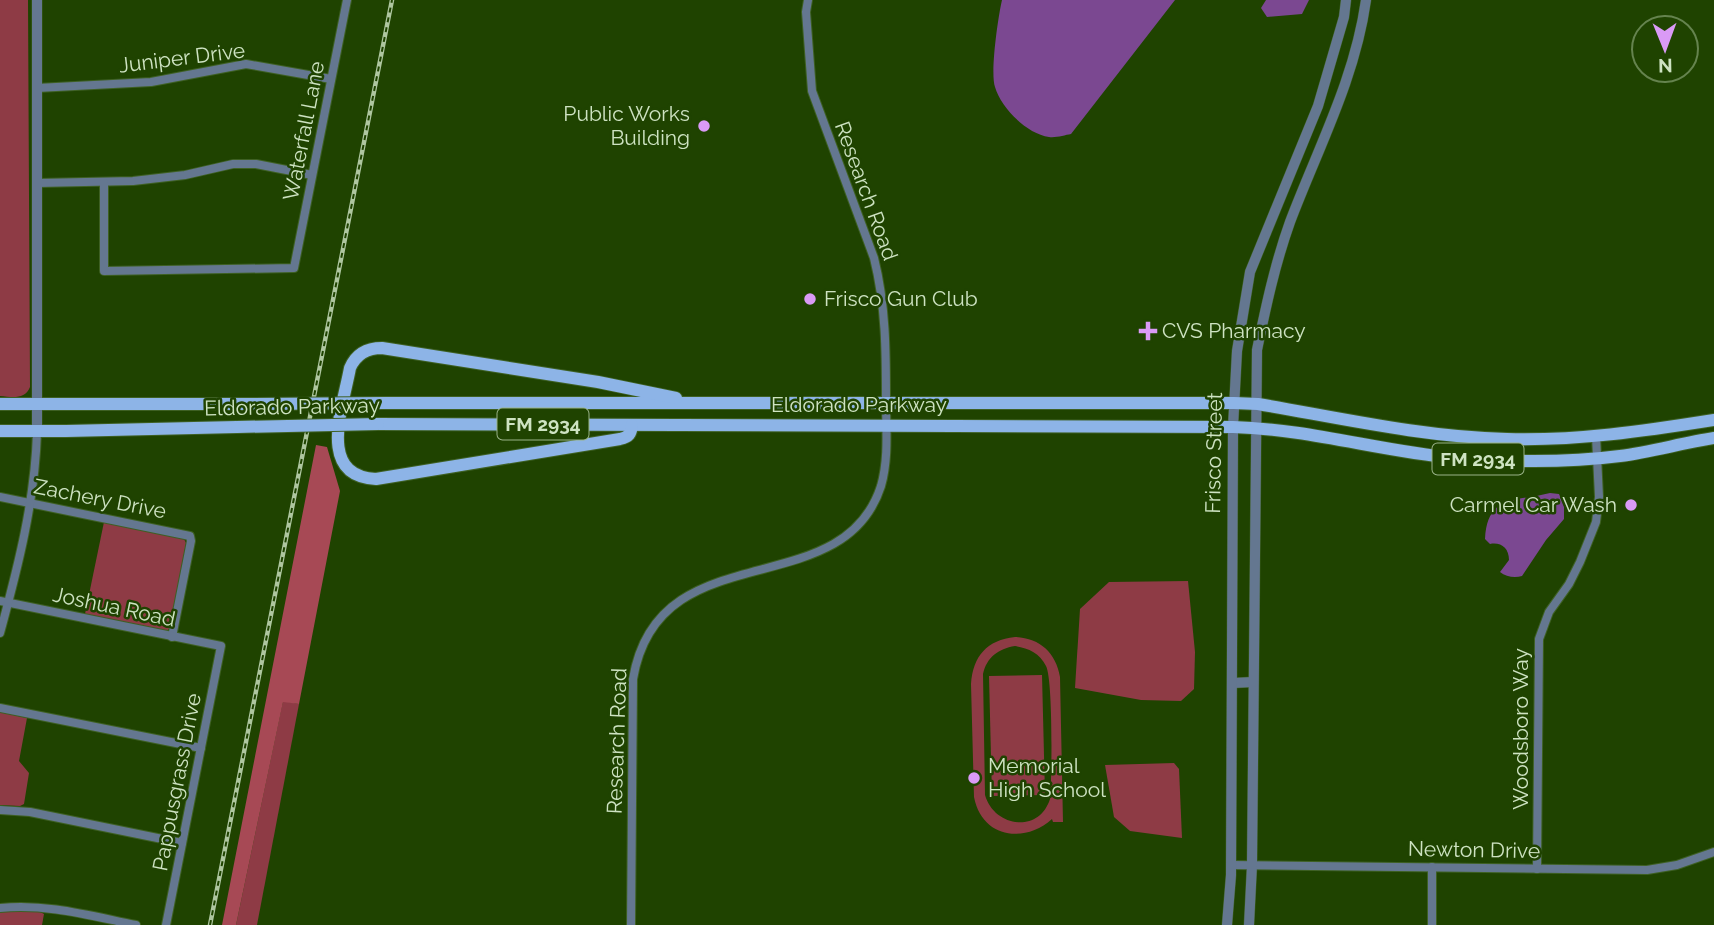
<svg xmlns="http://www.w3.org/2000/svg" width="1714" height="925" font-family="Raleway,sans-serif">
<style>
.green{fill:#8e3b45;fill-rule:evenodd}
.forest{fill:#a74955}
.water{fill:#7b4891}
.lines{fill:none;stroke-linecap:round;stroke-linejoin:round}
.minor-casing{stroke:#3e6023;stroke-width:10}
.tertiary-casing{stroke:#3e6023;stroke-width:11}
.primary-casing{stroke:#3e6023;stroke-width:14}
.minor{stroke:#647790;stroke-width:8}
.tertiary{stroke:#647790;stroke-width:10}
.primary{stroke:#8db4e7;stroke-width:12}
.rail-casing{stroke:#aec69f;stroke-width:4.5}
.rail{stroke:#1f4300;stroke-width:2;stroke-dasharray:5;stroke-linecap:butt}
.primary-bridge-casing{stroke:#3e6023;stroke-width:14;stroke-linecap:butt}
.primary-bridge{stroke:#8db4e7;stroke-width:12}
.poi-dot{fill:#da9af6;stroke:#1f4300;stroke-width:2.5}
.labels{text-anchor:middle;stroke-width:5;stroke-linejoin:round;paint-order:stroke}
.shield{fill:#1f4300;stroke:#9ab388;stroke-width:2}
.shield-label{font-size:19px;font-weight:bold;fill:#cee3c2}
.street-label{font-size:21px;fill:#cee3c2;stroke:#1f4300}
.poi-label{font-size:21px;fill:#cee3c2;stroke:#1f4300;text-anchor:start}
</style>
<rect width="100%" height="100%" fill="#1f4300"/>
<g class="green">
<path d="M 0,0 L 28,0 L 30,387 C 25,400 12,397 0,396 Z"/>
<path d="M 104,522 L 184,539 L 186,543 L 170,628 L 167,631 L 85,614 Z"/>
<path d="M 1188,581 L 1195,652 L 1194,689 L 1181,701 L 1141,700 L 1075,688 L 1080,609 L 1109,582 Z"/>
<path d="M 1015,637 C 1040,638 1056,653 1060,677 L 1063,822 L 1053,822 L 1052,819 C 1024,844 982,838 974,797 L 971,684 C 973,656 987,640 1015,637 ZM 1015,646 C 1028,648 1040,653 1046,666 C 1053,679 1052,779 1050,799 C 1039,834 994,827 985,795 L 983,674 C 987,657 998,649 1015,646 Z"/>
<path d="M 1042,675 L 1045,795 L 992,796 L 989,676 Z"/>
<path d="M 283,701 L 299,704 L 257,925 L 236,925 Z"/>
<path d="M 0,712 L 27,718 L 19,761 L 29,773 L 24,804 L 20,806 L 0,805 Z"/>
<path d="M 1174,763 L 1179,769 L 1182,838 L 1130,831 L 1114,817 L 1105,765 Z"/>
<path d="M 23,910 L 38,911 L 44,914 L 42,925 L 0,925 L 0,912 Z"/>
</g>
<path class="forest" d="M 316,445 L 327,447 L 340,491 L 299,704 L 283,702 L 236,925 L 222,925 Z"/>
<g class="water">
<path d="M 1002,0 L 1175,0 L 1071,134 C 1065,135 1056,138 1049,137 C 1027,134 1001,108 995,87 C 990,73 998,17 1002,0 Z"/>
<path d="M 1266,0 L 1309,0 L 1302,14 L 1267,17 L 1261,8 Z"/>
<path d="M 1550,493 L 1559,494 L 1564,506 L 1564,519 L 1546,540 L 1522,576 C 1515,578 1506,577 1500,572 L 1509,560 C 1509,548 1501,542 1490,544 L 1485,539 C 1487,494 1516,502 1550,493 Z"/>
</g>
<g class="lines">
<defs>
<g id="minor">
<path d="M 37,88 L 151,82 L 246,64 L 331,79"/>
<path d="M 37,183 L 133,181 L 185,175 L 233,164 L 256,164 L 312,175"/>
<path d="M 104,183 L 104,271 L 294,268 L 347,0"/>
<path d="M 0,497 L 190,536 L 191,541 L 172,637"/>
<path d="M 0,601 L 221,646 L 166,925"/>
<path d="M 0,633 C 18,567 35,501 37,432"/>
<path d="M 0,708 L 201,748"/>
<path d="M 0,810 L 30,812 L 182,843"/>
<path d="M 1231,865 L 1647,870 L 1677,865 L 1714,852"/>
<path d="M 1537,869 L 1539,639 L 1549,612 L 1569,584 L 1580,562 L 1596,522 L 1599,497 L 1596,436"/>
<path d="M 0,908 C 46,903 91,916 136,925"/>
<path d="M 631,925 L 633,679 C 658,530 842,607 881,486 C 889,458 886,429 886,401 C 886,352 886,306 874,258 L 812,91 L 806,12 L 808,0"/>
<path d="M 1432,925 L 1432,867"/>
</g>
<g id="tertiary">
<path d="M 37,432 L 37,0"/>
<path d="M 1233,683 L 1253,682"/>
<path d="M 1227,925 L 1231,875 L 1233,427 L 1237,351 L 1250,272 L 1318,106 L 1344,17 L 1346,0"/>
<path d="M 1249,925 L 1252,865 L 1257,350 C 1266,306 1275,264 1290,222 C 1318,148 1355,79 1366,0"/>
</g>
<g id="primary">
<path d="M 385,403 L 1234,403 L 1258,404 C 1340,418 1423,437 1507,439 C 1576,441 1645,431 1714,420"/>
<path d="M 0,404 L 241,404"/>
<path d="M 378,424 L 1233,427 C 1308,429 1380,451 1454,458 C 1509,462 1566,463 1620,456 C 1651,452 1682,443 1714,438"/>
<path d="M 632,425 C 631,434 629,437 620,439 L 376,479 C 316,476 343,407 350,368 C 356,354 367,348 382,348 L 598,382 L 676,398"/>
<path d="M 0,431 L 66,431 L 237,427"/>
</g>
</defs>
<use href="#minor" class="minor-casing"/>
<use href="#tertiary" class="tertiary-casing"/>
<use href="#primary" class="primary-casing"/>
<use href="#minor" class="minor"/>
<use href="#tertiary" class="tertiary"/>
<use href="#primary" class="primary"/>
<defs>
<path id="rail" d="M 210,925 L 392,0"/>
</defs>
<use href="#rail" class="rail-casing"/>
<use href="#rail" class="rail"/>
<defs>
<g id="primary-bridge">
<path d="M 241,404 L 385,403"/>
<path d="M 237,427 L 378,424"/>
</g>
</defs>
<use href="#primary-bridge" class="primary-bridge-casing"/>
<use href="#primary-bridge" class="primary-bridge"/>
</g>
<g class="poi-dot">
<circle cx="704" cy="126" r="7"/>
<circle cx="810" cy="299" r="7"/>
<path d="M1144.5 320.5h7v7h7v7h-7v7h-7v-7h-7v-7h7z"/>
<circle cx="1631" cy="505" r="7"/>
<circle cx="974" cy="778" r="7"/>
</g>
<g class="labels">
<g class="shield">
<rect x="497.5" y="408.5" width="91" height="31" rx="5"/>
<rect x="1432.5" y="443.5" width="91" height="31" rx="5"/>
</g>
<g class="shield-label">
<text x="543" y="431">FM 2934</text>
<text x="1478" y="466">FM 2934</text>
</g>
<g class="street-label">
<text transform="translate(182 58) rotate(-7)" y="7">Juniper Drive</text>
<text transform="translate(304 131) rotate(-79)" y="7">Waterfall Lane</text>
<text transform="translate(866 191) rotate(70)" y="7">Research Road</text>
<text x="859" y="412">Eldorado Parkway</text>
<text transform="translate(292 407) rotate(-1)" y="7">Eldorado Parkway</text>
<text transform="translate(1214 453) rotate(-89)" y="7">Frisco Street</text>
<text transform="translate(100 499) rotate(11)" y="7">Zachery Drive</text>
<text transform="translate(114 607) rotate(12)" y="7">Joshua Road</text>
<text transform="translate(1521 729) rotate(-90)" y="7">Woodsboro Way</text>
<text transform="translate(617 741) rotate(-88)" y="7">Research Road</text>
<text transform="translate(177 782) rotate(-79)" y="7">Pappusgrass Drive</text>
<text transform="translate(1474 850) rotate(1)" y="7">Newton Drive</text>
</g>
<g class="poi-label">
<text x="690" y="121" text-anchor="end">Public Works<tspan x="690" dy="24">Building</tspan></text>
<text x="824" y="306">Frisco Gun Club</text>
<text x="1162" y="338">CVS Pharmacy</text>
<text x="1617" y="512" text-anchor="end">Carmel Car Wash</text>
<text x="988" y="773">Memorial<tspan x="988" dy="24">High School</tspan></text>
</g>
</g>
<g transform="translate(1665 49) rotate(179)"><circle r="33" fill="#1f4300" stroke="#65834e" stroke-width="2"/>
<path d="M0-5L12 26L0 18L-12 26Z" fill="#da9af6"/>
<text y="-10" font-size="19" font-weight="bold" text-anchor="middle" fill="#cee3c2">N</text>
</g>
</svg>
